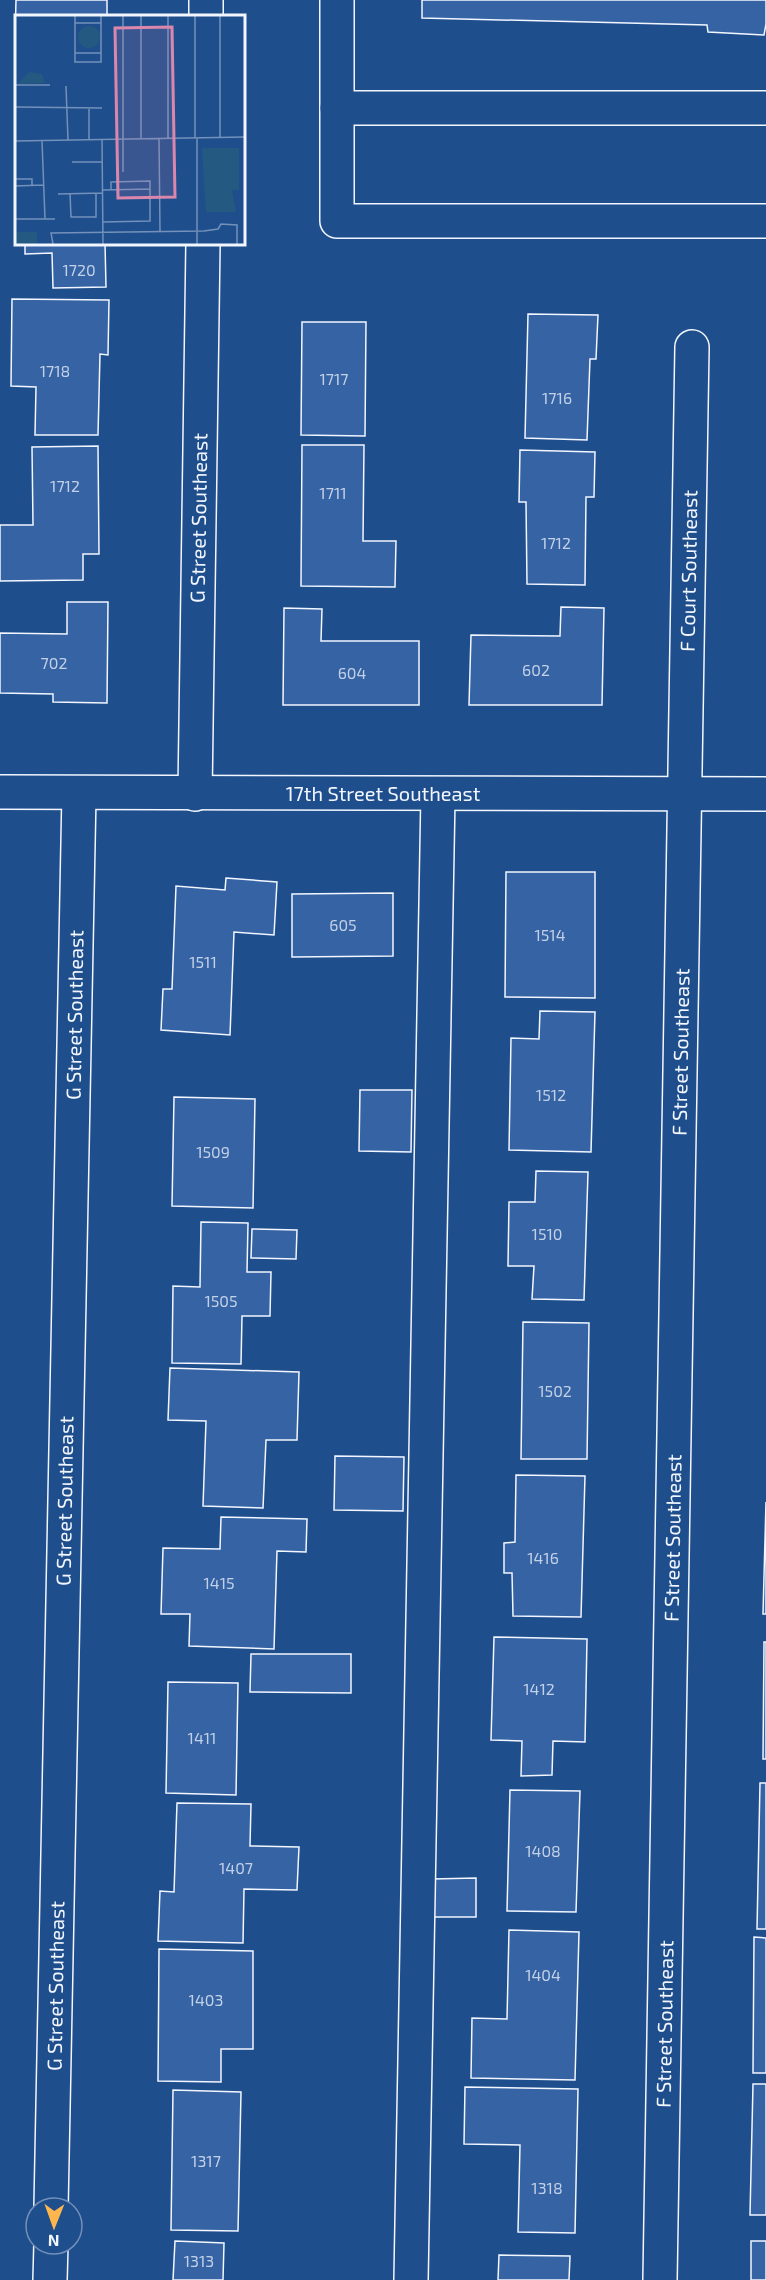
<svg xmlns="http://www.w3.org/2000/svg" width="766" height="2280" font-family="'Exo 2',sans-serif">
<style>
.building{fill:#3563a3;stroke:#f2f6ff;stroke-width:1.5}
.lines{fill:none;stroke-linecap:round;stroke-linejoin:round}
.minor-casing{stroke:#f2f6ff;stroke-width:36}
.minor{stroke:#1f4e8c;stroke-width:33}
.labels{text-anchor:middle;stroke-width:4.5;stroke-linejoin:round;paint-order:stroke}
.number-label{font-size:16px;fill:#c3d1e8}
.street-label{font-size:20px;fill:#f2f6ff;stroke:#1f4e8c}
.inset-road{fill:none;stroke:#7391ba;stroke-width:1.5}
.view{fill:#da87ad;fill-opacity:0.15;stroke:#da87ad;stroke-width:3}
.inset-edge{fill:none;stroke:#f2f6ff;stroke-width:3}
</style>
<rect width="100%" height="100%" fill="#1f4e8c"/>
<g class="building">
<path d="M 16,0 L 107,0 L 107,16 L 16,16 L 15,39 Z"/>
<path d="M 422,0 L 766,0 L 766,24 L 764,35 L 708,32 L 707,25 L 422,18 Z"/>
<path d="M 25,243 L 105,243 L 106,287 L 53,288 L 52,253 L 25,254 Z"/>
<path d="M 12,299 L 109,300 L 108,355 L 100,354 L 98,435 L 35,435 L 36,387 L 11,386 Z"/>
<path d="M 528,314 L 598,315 L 596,359 L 590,359 L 587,440 L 525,438 Z"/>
<path d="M 302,322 L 366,322 L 365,436 L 301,435 Z"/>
<path d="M 302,445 L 364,445 L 363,541 L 396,541 L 395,587 L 301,586 Z"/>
<path d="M 98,446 L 99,554 L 83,554 L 83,580 L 0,581 L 0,525 L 33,525 L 32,447 Z"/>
<path d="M 520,450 L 595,452 L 594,497 L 586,497 L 585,585 L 527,584 L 526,502 L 519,502 Z"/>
<path d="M 67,602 L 108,602 L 107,703 L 53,702 L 53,694 L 0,693 L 0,633 L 67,634 Z"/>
<path d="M 561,607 L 604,608 L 602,705 L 469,705 L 471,635 L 560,636 Z"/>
<path d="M 284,608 L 322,609 L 321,641 L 419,641 L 419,705 L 283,705 Z"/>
<path d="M 506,872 L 595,872 L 595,998 L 505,997 Z"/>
<path d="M 226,878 L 277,882 L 274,935 L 234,932 L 230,1035 L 161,1030 L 163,989 L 172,989 L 176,886 L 225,890 Z"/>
<path d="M 393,893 L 393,956 L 292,957 L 292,894 Z"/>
<path d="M 540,1011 L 595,1012 L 591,1152 L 509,1150 L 511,1038 L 539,1039 Z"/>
<path d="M 360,1090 L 412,1090 L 411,1152 L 359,1151 Z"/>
<path d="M 174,1097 L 255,1099 L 253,1208 L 172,1206 Z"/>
<path d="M 536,1171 L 588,1172 L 584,1300 L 532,1299 L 534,1266 L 508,1266 L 509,1202 L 535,1202 Z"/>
<path d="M 201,1222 L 248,1223 L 247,1272 L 271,1272 L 270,1316 L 242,1316 L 241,1364 L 172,1363 L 173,1286 L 200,1287 Z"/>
<path d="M 252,1229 L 297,1230 L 296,1259 L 251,1258 Z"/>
<path d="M 523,1322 L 589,1323 L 587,1459 L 521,1459 Z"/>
<path d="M 170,1368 L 299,1372 L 297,1440 L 266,1440 L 263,1508 L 203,1506 L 206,1421 L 168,1420 Z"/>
<path d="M 335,1456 L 404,1457 L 403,1511 L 334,1510 Z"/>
<path d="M 516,1475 L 585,1476 L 581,1617 L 513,1616 L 512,1573 L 504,1573 L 504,1543 L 515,1542 Z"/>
<path d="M 766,1502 L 766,1614 L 763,1614 Z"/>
<path d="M 221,1517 L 307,1519 L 306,1552 L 277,1551 L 274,1649 L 189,1646 L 190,1614 L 161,1614 L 163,1548 L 220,1549 Z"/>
<path d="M 494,1637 L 587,1639 L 585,1742 L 553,1741 L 552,1775 L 521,1776 L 522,1741 L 491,1740 Z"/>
<path d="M 764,1642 L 766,1642 L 766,1759 L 763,1759 Z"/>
<path d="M 251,1654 L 351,1654 L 351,1693 L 250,1692 Z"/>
<path d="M 168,1682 L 238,1683 L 236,1795 L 166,1793 Z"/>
<path d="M 760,1783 L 766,1783 L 766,1929 L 757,1929 Z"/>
<path d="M 510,1790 L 580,1791 L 576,1912 L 507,1911 Z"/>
<path d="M 177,1803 L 251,1804 L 250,1846 L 299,1847 L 297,1890 L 244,1889 L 243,1943 L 158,1941 L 160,1891 L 174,1892 Z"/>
<path d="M 476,1878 L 476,1917 L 432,1917 L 432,1879 Z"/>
<path d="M 509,1930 L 579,1932 L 575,2080 L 471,2078 L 472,2018 L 507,2019 Z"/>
<path d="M 754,1937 L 766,1938 L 766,2073 L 753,2073 Z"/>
<path d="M 159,1949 L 253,1951 L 253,2049 L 221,2049 L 221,2082 L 158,2081 Z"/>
<path d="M 753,2084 L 766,2084 L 766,2215 L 750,2215 Z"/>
<path d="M 465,2087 L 578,2089 L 575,2233 L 518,2232 L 520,2145 L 464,2144 Z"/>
<path d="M 173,2090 L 241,2092 L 238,2231 L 171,2230 Z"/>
<path d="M 175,2241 L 224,2243 L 223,2280 L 173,2280 Z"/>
<rect x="751" y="2241" width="15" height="39"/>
<path d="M 499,2255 L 570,2256 L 569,2280 L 498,2280 Z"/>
</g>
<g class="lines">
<defs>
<g id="minor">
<path d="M 337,0 L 337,221 L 766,221"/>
<path d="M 206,16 L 206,0"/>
<path d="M 337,108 L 766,108"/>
<path d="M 0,792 L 766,794"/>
<path d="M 195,794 L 203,243"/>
<path d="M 51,2208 L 79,793"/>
<path d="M 50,2280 L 51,2244"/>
<path d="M 411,2280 L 438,795"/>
<path d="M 660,2280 L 692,347"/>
</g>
</defs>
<use href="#minor" class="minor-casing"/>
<use href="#minor" class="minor"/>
</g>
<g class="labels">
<g class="number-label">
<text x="79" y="276">1720</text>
<text x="55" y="377">1718</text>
<text x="334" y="385">1717</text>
<text x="557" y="404">1716</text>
<text x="65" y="492">1712</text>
<text x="333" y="499">1711</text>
<text x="556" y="549">1712</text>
<text x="54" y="669">702</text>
<text x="536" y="676">602</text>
<text x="352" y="679">604</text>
<text x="343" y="931">605</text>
<text x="550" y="941">1514</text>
<text x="203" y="968">1511</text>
<text x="551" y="1101">1512</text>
<text x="213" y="1158">1509</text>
<text x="547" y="1240">1510</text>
<text x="221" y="1307">1505</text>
<text x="555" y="1397">1502</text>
<text x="543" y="1564">1416</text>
<text x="219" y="1589">1415</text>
<text x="539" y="1695">1412</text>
<text x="202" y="1744">1411</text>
<text x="543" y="1857">1408</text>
<text x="236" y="1874">1407</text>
<text x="543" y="1981">1404</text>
<text x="206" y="2006">1403</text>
<text x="206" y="2167">1317</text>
<text x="547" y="2194">1318</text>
<text x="199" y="2267">1313</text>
</g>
<g class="street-label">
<text transform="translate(199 518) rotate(-89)" y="7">G Street Southeast</text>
<text transform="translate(689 571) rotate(-89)" y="7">F Court Southeast</text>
<text x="383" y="801">17th Street Southeast</text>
<text transform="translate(75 1015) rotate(-89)" y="7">G Street Southeast</text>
<text transform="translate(681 1052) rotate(-89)" y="7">F Street Southeast</text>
<text transform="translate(65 1501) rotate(-89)" y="7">G Street Southeast</text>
<text transform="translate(673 1538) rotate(-89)" y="7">F Street Southeast</text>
<text transform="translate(56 1986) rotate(-89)" y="7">G Street Southeast</text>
<text transform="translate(665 2024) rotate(-89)" y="7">F Street Southeast</text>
</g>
</g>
<g transform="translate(15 15)">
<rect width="230" height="230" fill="#1f4e8c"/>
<path d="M63 22a11 11 0 1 1 22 0a11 11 0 1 1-22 0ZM 14,57 L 27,59 L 30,68 L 3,69 ZM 187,133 L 224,133 L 224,175 L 217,175 L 221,197 L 191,197 ZM 0,217 L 22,217 L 22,229 L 0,229 Z" fill="#245a82"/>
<path class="inset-road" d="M 60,0 L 60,8 L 86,8 L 86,0M 108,0 L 108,157M 180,0 L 180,123M 205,0 L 205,122M 60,8 L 60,47 L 86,47 L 86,8M 60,38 L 86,38M 0,70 L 35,70M 51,71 L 53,125M 0,92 L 87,93M 74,94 L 74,125M 126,123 L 126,0M 144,123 L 145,216M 153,123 L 153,0M 182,123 L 182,229M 87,124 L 88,229M 0,126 L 230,122M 27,126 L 30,204M 57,147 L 87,147M 0,164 L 17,164 L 17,171M 0,171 L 28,170M 88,175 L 135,174M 55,178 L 56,202 L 81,202 L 81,178M 43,179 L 88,178M 0,204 L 40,204M 88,207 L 135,206 L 135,166 L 96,167 L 96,175M 38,229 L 36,218 L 189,216 L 203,214 L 206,209 L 222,210 L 222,229"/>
<path class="view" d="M 157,12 L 160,182 L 103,183 L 100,13 Z"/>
<rect width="230" height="230" class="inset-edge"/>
</g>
<g transform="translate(54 2226) rotate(181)"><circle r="28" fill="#1f4e8c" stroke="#7391ba" stroke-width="1.5"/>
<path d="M0-4.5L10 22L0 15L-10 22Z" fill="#ffb74d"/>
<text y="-9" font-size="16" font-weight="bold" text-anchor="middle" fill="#f2f6ff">N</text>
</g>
</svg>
